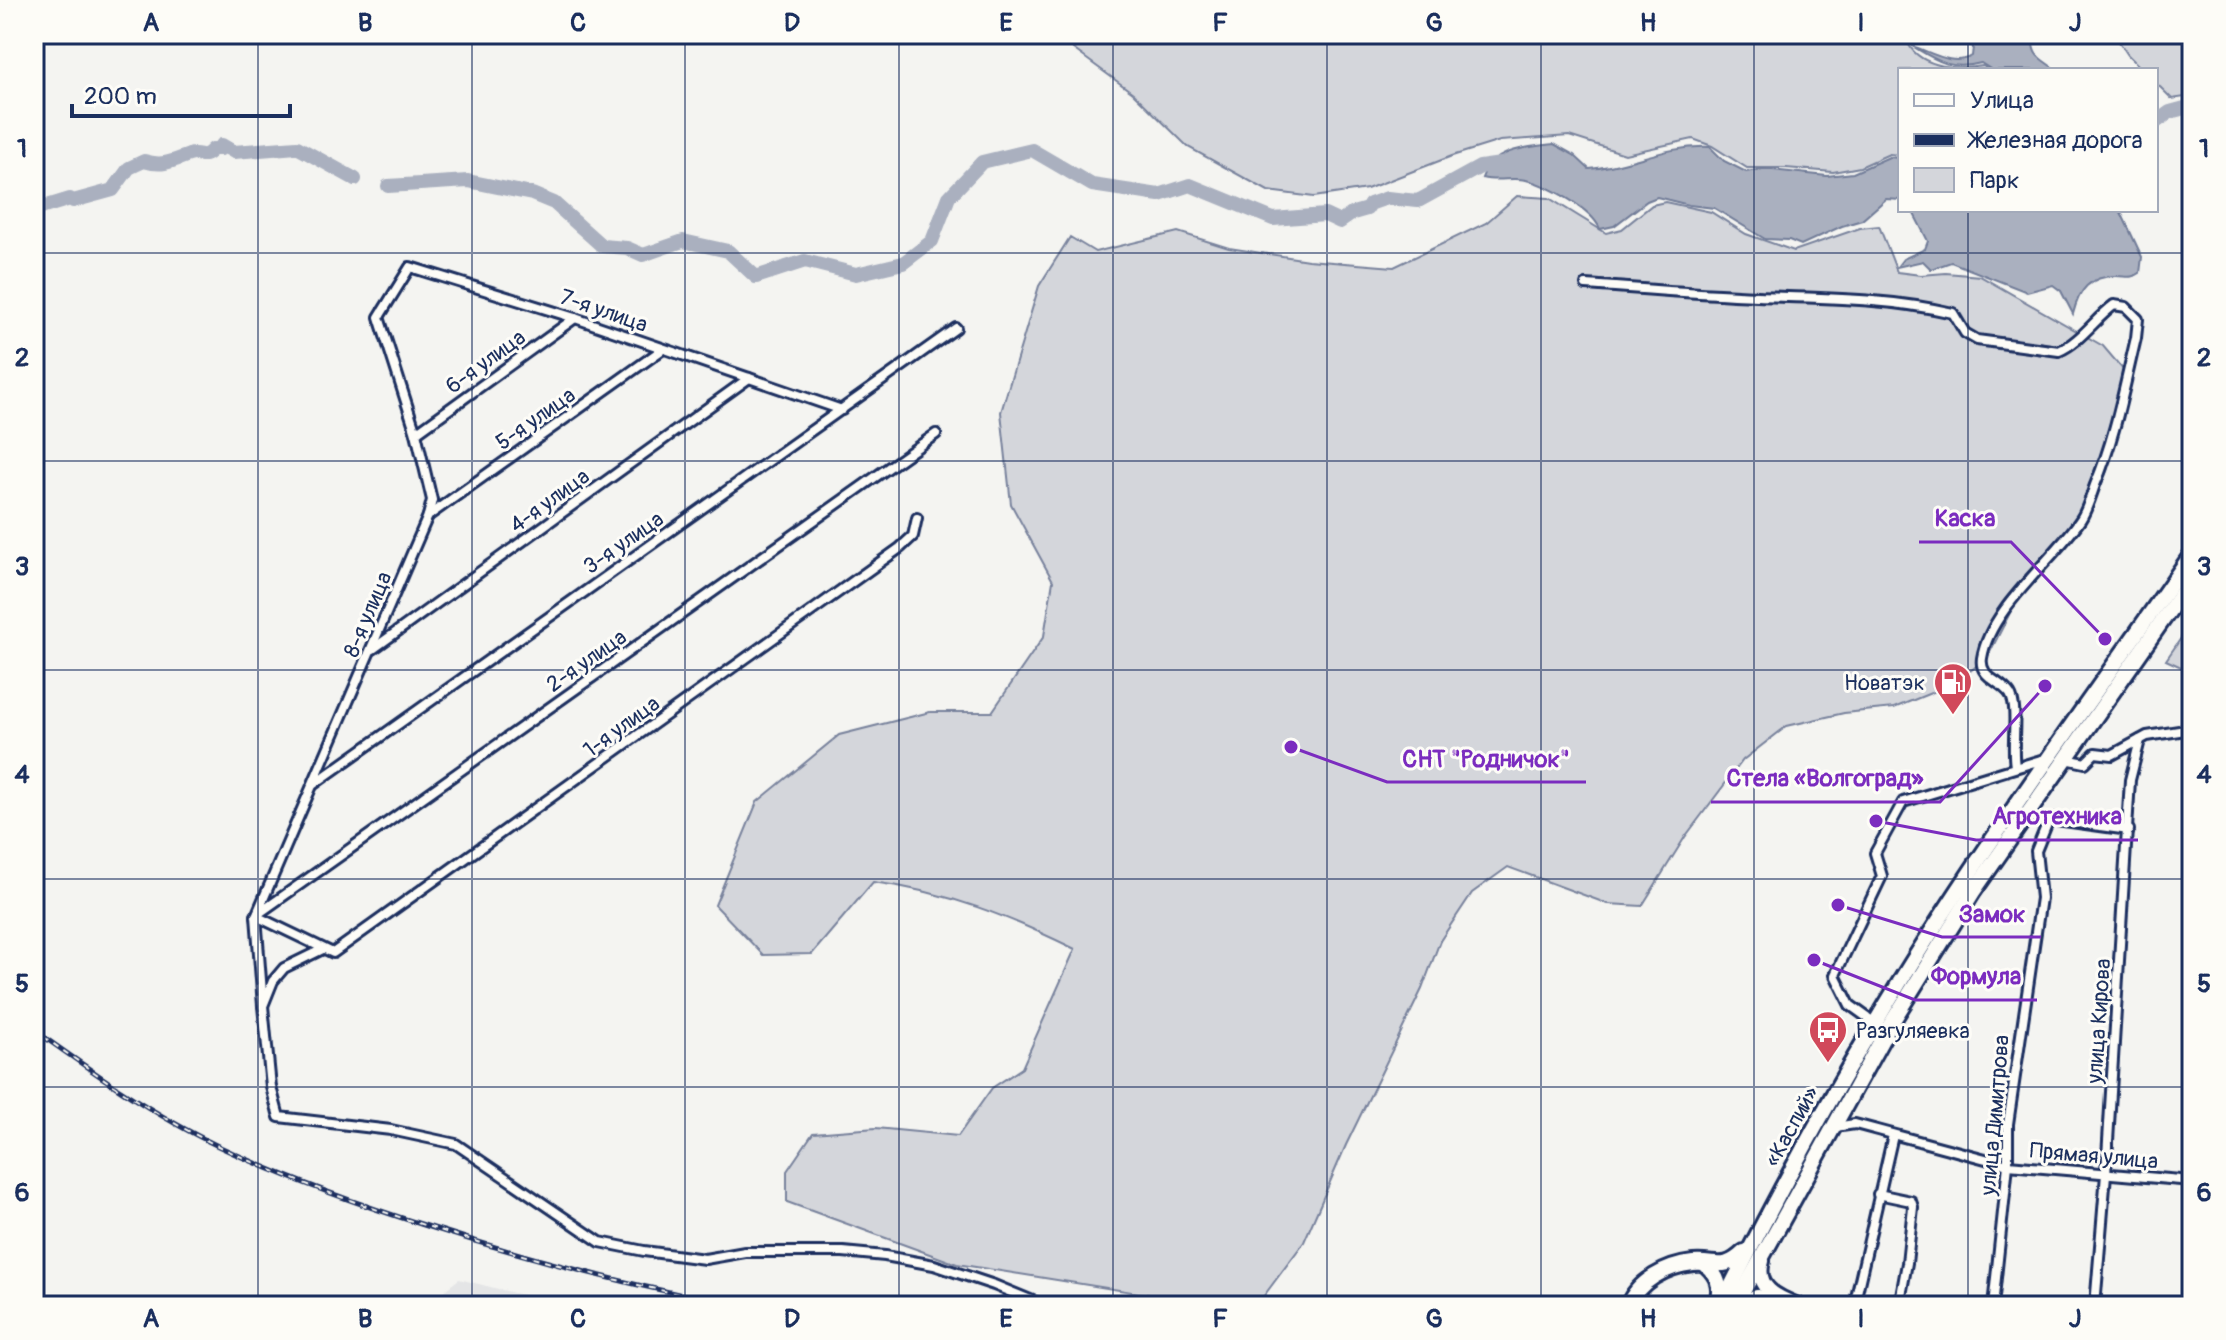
<svg xmlns="http://www.w3.org/2000/svg" width="2226" height="1340" font-family="Pangolin,sans-serif">
<style>
.built{fill:#e4e5e6}
.green{fill:#d4d6db;stroke:#78829c;stroke-width:2}
.water{fill:#aab0bf;stroke:#717c98;stroke-width:2}
.lines{fill:none;stroke-linecap:round;stroke-linejoin:round}
.river{stroke:#aab0bf;stroke-width:14}
.street-casing{stroke:#1b2f5e;stroke-width:14}
.highway-casing{stroke:#1b2f5e;stroke-width:20}
.street{stroke:#fdfcf7;stroke-width:8}
.highway{stroke:#fdfcf7;stroke-width:14}
.rail-casing{stroke:#1b2f5e;stroke-width:5}
.rail{stroke:#fdfcf7;stroke-width:2;stroke-dasharray:6;stroke-linecap:butt}
.grid{fill:none;stroke:#1b2f5e;stroke-width:2;stroke-opacity:0.55}
.labels{text-anchor:middle;stroke-width:6;stroke-linejoin:round;paint-order:stroke}
.street-label{font-size:22px;fill:#1b2f5e;stroke:#fdfcf7}
.poi-label{font-size:22px;fill:#1b2f5e;stroke:#fdfcf7;text-anchor:end}
.leader{fill:none;stroke:#7b2cbf;stroke-width:3}
.callout-dot{fill:#7b2cbf;stroke:#fdfcf7;stroke-width:3}
.callout-label{font-size:24px;text-anchor:middle;font-weight:bold;fill:#7b2cbf;stroke:#fdfcf7;stroke-width:6;stroke-linejoin:round;paint-order:stroke}
.neatline{fill:none;stroke:#1b2f5e;stroke-width:3}
.grid-label{font-size:26px;text-anchor:middle;font-weight:bold;fill:#1b2f5e}
</style>
<rect width="100%" height="100%" fill="#f4f4f1"/>
<filter id="ink" filterUnits="userSpaceOnUse"><feTurbulence type="fractalNoise" baseFrequency=".0125" numOctaves="2"/><feDisplacementMap in="SourceGraphic" scale="16" xChannelSelector="R" yChannelSelector="G"/><feConvolveMatrix kernelMatrix="1 2 1 2 8 2 1 2 1" color-interpolation-filters="sRGB"/></filter>
<g filter="url(#ink)">
<path class="built" d="M 459,1279 L 514,1293 L 581,1306 L 424,1306 Z"/>
<g class="green">
<path d="M 1068,34 L 1916,34 L 1909,45 C 1922,68 1960,70 1983,66 L 1989,70 L 1900,70 L 1900,155 L 1889,154 L 1860,167 L 1833,172 L 1786,168 L 1747,168 L 1712,146 L 1693,139 L 1625,154 L 1569,136 L 1500,141 L 1452,156 L 1367,189 L 1314,197 L 1268,191 L 1188,147 L 1133,93 L 1073,49 Z"/>
<path d="M 2114,34 L 2192,34 L 2192,96 L 2172,99 L 2156,83 L 2156,70 L 2143,70 L 2128,55 Z"/>
<path d="M 1517,196 L 1549,198 L 1606,233 L 1622,229 L 1652,205 L 1665,202 L 1711,212 L 1746,234 L 1794,251 L 1860,228 L 1879,226 L 1897,272 L 1921,275 L 1946,273 L 1980,276 L 2103,346 L 2131,379 L 2107,471 L 2084,521 L 2015,603 L 1987,658 L 1953,684 L 1894,708 L 1844,713 L 1787,726 L 1743,760 L 1685,837 L 1642,906 L 1608,904 L 1508,867 L 1472,893 L 1440,941 L 1422,989 L 1346,1145 L 1304,1242 L 1263,1297 L 1244,1306 L 1219,1306 L 957,1264 L 787,1202 L 787,1171 L 813,1133 L 876,1128 L 958,1136 L 992,1088 L 1022,1068 L 1075,949 C 1008,916 947,892 873,882 L 812,954 L 763,955 L 715,905 L 757,802 L 839,735 L 930,712 L 992,712 L 1044,636 L 1053,581 L 1011,504 L 1001,412 L 1039,286 L 1070,237 L 1095,252 L 1178,232 L 1229,248 L 1308,260 L 1394,267 L 1486,223 Z"/>
<path d="M 2192,622 L 2192,672 L 2166,660 Z"/>
</g>
<g class="water">
<path d="M 1959,34 L 2014,34 L 2021,41 L 2033,39 C 2032,58 2043,59 2056,70 L 1992,70 L 1981,63 C 1951,71 1937,61 1912,46 C 1931,52 1953,67 1972,56 L 1973,47 Z"/>
<path d="M 1554,144 L 1574,155 L 1589,169 C 1631,166 1664,145 1710,147 L 1724,161 L 1746,172 L 1763,169 L 1827,176 L 1853,173 L 1889,157 L 1900,158 L 1900,200 L 1886,199 L 1862,220 L 1842,226 L 1801,245 L 1789,240 L 1765,239 L 1714,208 L 1689,205 L 1657,197 L 1647,201 L 1614,226 L 1600,229 C 1592,209 1548,185 1526,180 C 1512,177 1497,182 1482,178 C 1492,149 1527,147 1554,144 Z"/>
<path d="M 1912,210 L 2120,210 L 2142,257 L 2140,273 C 2132,279 2126,276 2116,276 C 2089,276 2079,290 2073,314 L 2061,291 L 2053,285 L 2027,292 L 1951,262 L 1931,269 L 1923,261 L 1897,267 L 1903,259 L 1925,249 L 1928,241 Z"/>
</g>
<g class="lines">
<g class="river">
<path d="M 2156,122 L 2170,112 L 2192,106"/>
<path d="M 388,186 L 468,181 L 532,194 L 554,203 L 602,246 L 627,248 L 643,255 L 683,241 L 728,251 L 756,277 L 805,261 L 856,274 L 903,263 L 932,241 L 949,197 L 982,162 L 1032,150 L 1092,185 L 1159,195 L 1190,185 L 1273,219 L 1325,215 L 1340,222 L 1353,213 L 1367,209 L 1370,204 L 1387,198 L 1418,201 L 1480,167 L 1508,163"/>
<path d="M 34,210 L 70,199 L 73,201 L 113,190 L 129,168 L 144,161 C 163,167 173,161 189,155 C 201,151 202,161 213,149 L 220,149 L 222,145 L 234,152 L 297,147 L 355,179"/>
</g>
<defs>
<g id="street">
<path d="M 1586,285 C 1643,289 1700,294 1758,296 C 1823,298 1889,298 1953,313 L 1965,333 L 1977,340 L 2059,351 C 2080,342 2095,319 2114,305 L 2126,307 L 2138,319 L 2136,338 C 2124,388 2115,438 2095,485 C 2091,496 2087,510 2081,519 C 2054,560 1990,608 1982,658 C 1979,678 2000,680 2010,694 C 2019,708 2011,746 2015,766"/>
<path d="M 416,433 L 575,318"/>
<path d="M 428,516 L 663,349"/>
<path d="M 373,649 L 749,378"/>
<path d="M 2066,759 L 2085,763 L 2095,753 L 2112,755 L 2147,736 L 2192,729"/>
<path d="M 314,784 L 956,328"/>
<path d="M 258,914 L 936,434"/>
<path d="M 256,916 L 333,953 L 900,548 L 913,536 L 917,518"/>
<path d="M 323,949 L 284,968 L 273,981 L 263,1006 L 271,1087 L 279,1117 L 391,1130 L 456,1144 L 600,1242 L 644,1251 L 705,1259 L 745,1252 L 843,1252 L 885,1256 L 934,1265 L 994,1285 L 1045,1306"/>
<path d="M 263,1006 L 256,916 L 428,516 L 432,500 L 416,433 L 379,317 L 410,267 L 575,318 L 842,410"/>
<path d="M 1875,1023 L 1850,1005 L 1835,975 L 1882,876 L 1875,853 L 1903,802 L 2041,760 L 2046,764"/>
<path d="M 1835,1127 L 1855,1124 L 2008,1165 L 2192,1181"/>
<path d="M 1878,1194 L 1911,1201 L 1913,1207 L 1907,1263 L 1899,1306"/>
<path d="M 1854,1306 L 1893,1135"/>
<path d="M 1993,1306 L 2008,1165 L 2008,1124 L 2041,898 L 2036,851 L 2049,819 L 2129,830"/>
<path d="M 2095,1306 L 2106,1174 L 2130,780 L 2140,740"/>
</g>
<g id="highway">
<path d="M 1762,1261 C 1754,1288 1777,1298 1798,1306"/>
<path d="M 1706,1265 C 1718,1276 1722,1286 1717,1303"/>
<path d="M 1628,1306 C 1638,1281 1666,1266 1693,1263 C 1717,1261 1723,1272 1744,1252"/>
<path d="M 1721,1306 C 1769,1211 1819,1116 1874,1025 C 1970,862 2084,710 2192,554"/>
<path d="M 1735,1306 L 1887,1030 L 1973,892 L 2192,578"/>
<path d="M 1742,1306 L 1757,1297 L 1777,1299"/>
</g>
</defs>
<use href="#street" class="street-casing"/>
<use href="#highway" class="highway-casing"/>
<use href="#street" class="street"/>
<use href="#highway" class="highway"/>
<defs>
<path id="rail" d="M 34,1030 C 93,1072 153,1115 218,1146 C 287,1179 355,1203 427,1226 C 529,1259 632,1286 737,1306"/>
</defs>
<use href="#rail" class="rail-casing"/>
<use href="#rail" class="rail"/>
</g>
</g>
<path class="grid" d="M 258,34 L 258,1306M 472,34 L 472,1306M 685,34 L 685,1306M 899,34 L 899,1306M 1113,34 L 1113,1306M 1327,34 L 1327,1306M 1541,34 L 1541,1306M 1754,34 L 1754,1306M 1968,34 L 1968,70M 1968,210 L 1968,1306M 34,253 L 2192,253M 34,461 L 2192,461M 34,670 L 2192,670M 34,879 L 2192,879M 34,1087 L 2192,1087"/>
<defs>
<symbol id="fuel-pin" viewBox="-11 -11 22 30"><path d="M0 17L-7.5 6A9.5 9.5 0 1 1 7.5 6Z" fill="#d1495b" stroke="#fdfcf7"/><path d="M-5.5-6h7V0h2V4h1.3V-2.5L3-4.5l.8-.8L6-3V5H2.5V1h-1V6h-7ZM-4.2-4.7v3.2H.2V-4.7Z" fill="#fff"/></symbol>
<symbol id="bus-pin" viewBox="-11 -11 22 30"><path d="M0 17L-7.5 6A9.5 9.5 0 1 1 7.5 6Z" fill="#d1495b" stroke="#fdfcf7"/><path d="M-5-6H5V4H4V6H2V4H-2V6H-4V4H-5ZM-3.5-4V0h7V-4ZM-3.5 1.2v1.5H-2V1.2ZM2 1.2v1.5H3.5V1.2Z" fill="#fff"/></symbol>
</defs>
<g fill-rule="evenodd">
<use href="#fuel-pin" x="1931" y="660" width="44" height="60"/>
<use href="#bus-pin" x="1806" y="1008" width="44" height="60"/>
</g>
<g class="labels">
<g class="street-label">
<text transform="translate(604 310) rotate(19)" y="8">7-я улица</text>
<text transform="translate(485 361) rotate(-36)" y="8">6-я улица</text>
<text transform="translate(535 418) rotate(-35)" y="8">5-я улица</text>
<text transform="translate(549 500) rotate(-36)" y="8">4-я улица</text>
<text transform="translate(623 542) rotate(-35)" y="8">3-я улица</text>
<text transform="translate(367 614) rotate(-67)" y="8">8-я улица</text>
<text transform="translate(586 660) rotate(-35)" y="8">2-я улица</text>
<text transform="translate(621 726) rotate(-36)" y="8">1-я улица</text>
<text transform="translate(2098 1021) rotate(-86)" y="8">улица Кирова</text>
<text transform="translate(1994 1115) rotate(-85)" y="8">улица Димитрова</text>
<text transform="translate(1791 1126) rotate(-61)" y="8">«Каспий»</text>
<text transform="translate(2094 1155) rotate(5)" y="8">Прямая улица</text>
</g>
<g class="poi-label">
<text x="1925" y="690">Новатэк</text>
<text x="1856" y="1038" text-anchor="start">Разгуляевка</text>
</g>
</g>
<path class="leader" d="M2105 639L2011 542H1919M1291 747L1387 782H1586M2045 686L1940 802H1711M1876 821L1976 840H2138M1838 905L1942 937H2041M1814 960L1915 1000H2037"/>
<g class="callout-dot">
<circle cx="2105" cy="639" r="8"/>
<circle cx="1291" cy="747" r="8"/>
<circle cx="2045" cy="686" r="8"/>
<circle cx="1876" cy="821" r="8"/>
<circle cx="1838" cy="905" r="8"/>
<circle cx="1814" cy="960" r="8"/>
</g>
<g class="callout-label">
<text x="1965" y="526">Каска</text>
<text x="1486" y="767">СНТ "Родничок"</text>
<text x="1825" y="786">Стела «Волгоград»</text>
<text x="2057" y="824">Агротехника</text>
<text x="1992" y="922">Замок</text>
<text x="1976" y="984">Формула</text>
</g>
<rect width="2226" height="1340" fill="none" stroke="#fdfcf7" stroke-width="88"/>
<rect x="1898" y="68" width="260" height="144" fill="#fdfcf7" stroke="#a3aaba" stroke-width="2"/>
<rect x="1914" y="94" width="40" height="12" fill="#fdfcf7" stroke="#a3aaba" stroke-width="2"/>
<text x="1970" y="108" font-size="24" fill="#1b2f5e">Улица</text>
<rect x="1914" y="134" width="40" height="12" fill="#1b2f5e" stroke="#a3aaba" stroke-width="2"/>
<text x="1970" y="148" font-size="24" fill="#1b2f5e">Железная дорога</text>
<rect x="1914" y="168" width="40" height="24" fill="#d4d6db" stroke="#a3aaba" stroke-width="2"/>
<text x="1970" y="188" font-size="24" fill="#1b2f5e">Парк</text>
<path d="M72 104v12h218v-12" fill="none" stroke="#1b2f5e" stroke-width="4"/>
<text x="84" y="104" font-size="24" fill="#1b2f5e" stroke="#fdfcf7" stroke-width="6" paint-order="stroke">200 m</text>
<rect x="44" y="44" width="2138" height="1252" class="neatline"/>
<g class="grid-label">
<text x="151" y="31">A</text>
<text x="365" y="31">B</text>
<text x="578" y="31">C</text>
<text x="792" y="31">D</text>
<text x="1006" y="31">E</text>
<text x="1220" y="31">F</text>
<text x="1434" y="31">G</text>
<text x="1648" y="31">H</text>
<text x="1861" y="31">I</text>
<text x="2075" y="31">J</text>
<text x="22" y="157">1</text>
<text x="2204" y="157">1</text>
<text x="22" y="366">2</text>
<text x="2204" y="366">2</text>
<text x="22" y="575">3</text>
<text x="2204" y="575">3</text>
<text x="22" y="783">4</text>
<text x="2204" y="783">4</text>
<text x="22" y="992">5</text>
<text x="2204" y="992">5</text>
<text x="22" y="1201">6</text>
<text x="2204" y="1201">6</text>
<text x="151" y="1327">A</text>
<text x="365" y="1327">B</text>
<text x="578" y="1327">C</text>
<text x="792" y="1327">D</text>
<text x="1006" y="1327">E</text>
<text x="1220" y="1327">F</text>
<text x="1434" y="1327">G</text>
<text x="1648" y="1327">H</text>
<text x="1861" y="1327">I</text>
<text x="2075" y="1327">J</text>
</g>
</svg>
